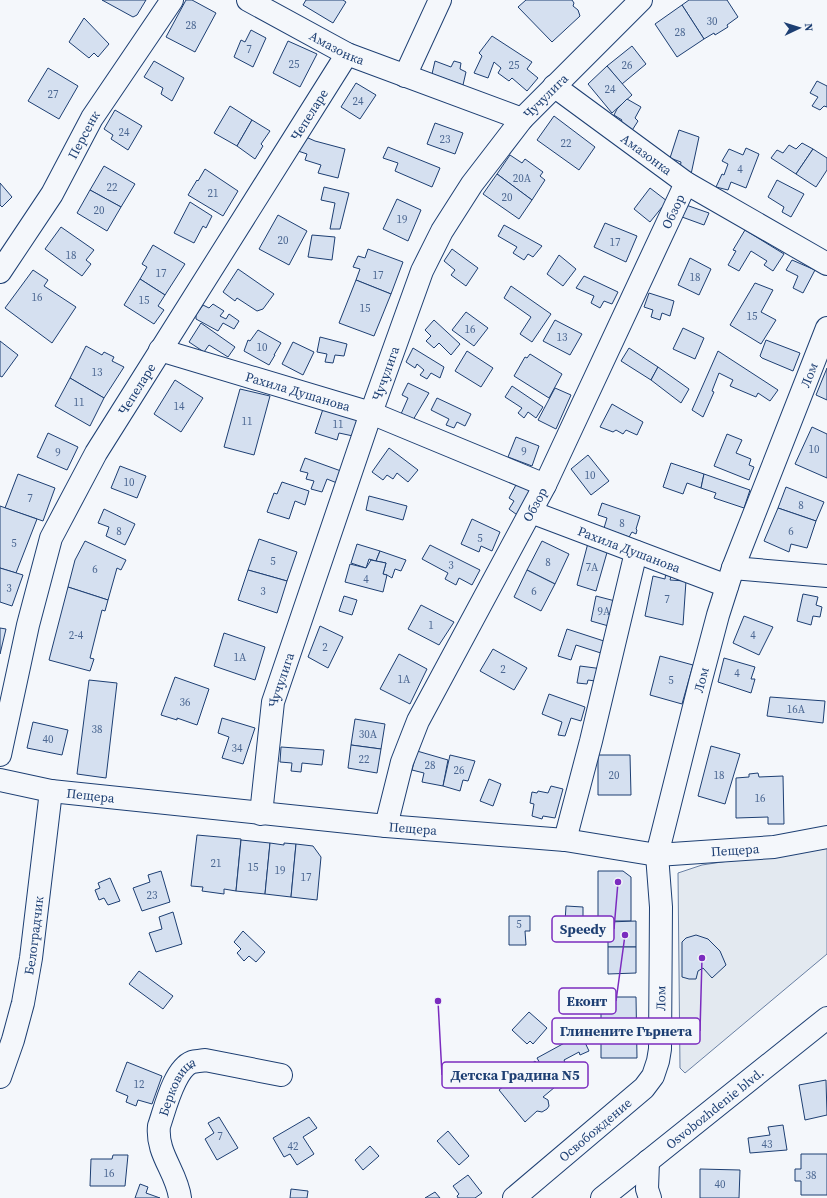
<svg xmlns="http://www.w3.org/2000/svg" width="827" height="1198" font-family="'Source Serif 4',serif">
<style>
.green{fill:#e3e9f0;stroke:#687fa3}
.building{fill:#d5e0f0;stroke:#1d3f73}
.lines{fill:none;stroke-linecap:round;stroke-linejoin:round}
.minor-casing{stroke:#1d3f73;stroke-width:24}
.major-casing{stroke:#1d3f73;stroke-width:24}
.minor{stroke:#f4f7fb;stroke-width:22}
.major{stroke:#f4f7fb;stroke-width:22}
.labels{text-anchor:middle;stroke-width:3;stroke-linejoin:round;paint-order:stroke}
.number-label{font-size:11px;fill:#4b6792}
.street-label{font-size:13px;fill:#1d3f73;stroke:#f4f7fb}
.leader{fill:none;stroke:#7b2cbf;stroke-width:1.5}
.callout-dot{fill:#7b2cbf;stroke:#f4f7fb;stroke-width:1.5}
.callout{fill:#f4f7fb;stroke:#7b2cbf;stroke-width:1.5}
.callout-label{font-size:14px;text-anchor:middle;font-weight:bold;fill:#1d3f73}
</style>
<rect width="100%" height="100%" fill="#f4f7fb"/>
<path class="green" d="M 827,846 L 827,954 L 685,1073 L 680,1068 L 678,873 L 702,865 Z"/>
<g class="building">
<path d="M 102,0 L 146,0 L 137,15 L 133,17 Z"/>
<path d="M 186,0 L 192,0 L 216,13 L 195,52 L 166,37 Z"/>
<path d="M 306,0 L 343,0 L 346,2 L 333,23 L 303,5 Z"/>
<path d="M 526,0 L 572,0 L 574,3 L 573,6 L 578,10 L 580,16 L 552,42 L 518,7 Z"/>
<path d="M 689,0 L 727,0 L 738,17 L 727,25 L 728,27 L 715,35 L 714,33 L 704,39 L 682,5 Z"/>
<path d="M 682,5 L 704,39 L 677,57 L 655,24 Z"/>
<path d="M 84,18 L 109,44 L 98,57 L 94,53 L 89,58 L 69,42 Z"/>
<path d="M 251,30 L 266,38 L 253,67 L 234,57 L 241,40 L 245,42 Z"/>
<path d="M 492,36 L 532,62 L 527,69 L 538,78 L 527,91 L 512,78 L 509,81 L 498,73 L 501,68 L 494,62 L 488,78 L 474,73 L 482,56 L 479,53 Z"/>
<path d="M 288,41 L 317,54 L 300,87 L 273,73 Z"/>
<path d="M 632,46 L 646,64 L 622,84 L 607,66 Z"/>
<path d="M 154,61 L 184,78 L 172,101 L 161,94 L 163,88 L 144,77 Z"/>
<path d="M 435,61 L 451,67 L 454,61 L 461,63 L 460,69 L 466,72 L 463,85 L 432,74 Z"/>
<path d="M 607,66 L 632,95 L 612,113 L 588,84 Z"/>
<path d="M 48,68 L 78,86 L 59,119 L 28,101 Z"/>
<path d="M 817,81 L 827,86 L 827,107 L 824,106 L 820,110 L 812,106 L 818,97 L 810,93 Z"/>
<path d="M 356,83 L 376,95 L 360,119 L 341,107 Z"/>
<path d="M 627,99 L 641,107 L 635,118 L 638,121 L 631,132 L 619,125 L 622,120 L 614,115 L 617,109 Z"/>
<path d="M 230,106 L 252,120 L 237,146 L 214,133 Z"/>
<path d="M 115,110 L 142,126 L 128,150 L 111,139 L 113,135 L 104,129 Z"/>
<path d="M 554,116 L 595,147 L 579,170 L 537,140 Z"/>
<path d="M 252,120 L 270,131 L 261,144 L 263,146 L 255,159 L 237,146 Z"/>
<path d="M 435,123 L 463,133 L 455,154 L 427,144 Z"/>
<path d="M 679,130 L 699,137 L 690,179 L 679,175 L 681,162 L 670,158 Z"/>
<path d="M 306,137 L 315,141 L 345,149 L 338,178 L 318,173 L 321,165 L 305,160 L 307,154 L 298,151 Z"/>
<path d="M 802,143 L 813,149 L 796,174 L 771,158 L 777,150 L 783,153 L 789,145 L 796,149 Z"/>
<path d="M 388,147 L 440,168 L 432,187 L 395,171 L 398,163 L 383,158 Z"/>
<path d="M 746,148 L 759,154 L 746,188 L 731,182 L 728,190 L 716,187 L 722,174 L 724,175 L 728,164 L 722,161 L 729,149 L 743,155 Z"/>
<path d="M 813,149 L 827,158 L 827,170 L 816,187 L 796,174 Z"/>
<path d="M 510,155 L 522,163 L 525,159 L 543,172 L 540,176 L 545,180 L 532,200 L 497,174 Z"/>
<path d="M 104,166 L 135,184 L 121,207 L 90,190 Z"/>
<path d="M 205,169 L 238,191 L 223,216 L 188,195 L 197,180 L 198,181 Z"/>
<path d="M 497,174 L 532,200 L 519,219 L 483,194 Z"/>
<path d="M 777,180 L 804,194 L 791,217 L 782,212 L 784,207 L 768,197 Z"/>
<path d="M 0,183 L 12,197 L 2,207 L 0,205 Z"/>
<path d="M 324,187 L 349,193 L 340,229 L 330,229 L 335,203 L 321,200 Z"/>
<path d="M 650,188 L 667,201 L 650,222 L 634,209 Z"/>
<path d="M 90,190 L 121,207 L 107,231 L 77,213 Z"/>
<path d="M 397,199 L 421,210 L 408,241 L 383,229 Z"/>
<path d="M 190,202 L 212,216 L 206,228 L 203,226 L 194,243 L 174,233 Z"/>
<path d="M 686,205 L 709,213 L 704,225 L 682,217 Z"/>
<path d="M 278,215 L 307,231 L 289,265 L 259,249 Z"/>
<path d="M 605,223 L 637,236 L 626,262 L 594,247 Z"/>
<path d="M 504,225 L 542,246 L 533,257 L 528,254 L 524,260 L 513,253 L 517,247 L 498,236 Z"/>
<path d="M 61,227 L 94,250 L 86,260 L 91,264 L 82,276 L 45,249 Z"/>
<path d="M 745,230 L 784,254 L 773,271 L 764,265 L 767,261 L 751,251 L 739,271 L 728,265 L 736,251 L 733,250 Z"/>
<path d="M 312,235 L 335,237 L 332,260 L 308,257 Z"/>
<path d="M 153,245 L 185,264 L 165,295 L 140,279 L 147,267 L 142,264 Z"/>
<path d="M 368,249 L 403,262 L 391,294 L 356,280 L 360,269 L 353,267 L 358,256 L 365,258 Z"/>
<path d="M 452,249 L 478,268 L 466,286 L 451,275 L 455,270 L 444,261 Z"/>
<path d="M 559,255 L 576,269 L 563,286 L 547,274 Z"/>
<path d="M 690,258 L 711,269 L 699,295 L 678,285 Z"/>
<path d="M 792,260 L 815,270 L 803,293 L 793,288 L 798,276 L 786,270 Z"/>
<path d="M 238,269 L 274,294 L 263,309 L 257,311 L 237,298 L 235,301 L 223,292 Z"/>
<path d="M 33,270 L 48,280 L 44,286 L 76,307 L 52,343 L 5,308 Z"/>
<path d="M 584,276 L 618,292 L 612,304 L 604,301 L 600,308 L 591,303 L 594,296 L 576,288 Z"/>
<path d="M 140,279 L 165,295 L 158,306 L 164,310 L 154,324 L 124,305 Z"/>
<path d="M 356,280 L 391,294 L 374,336 L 339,323 Z"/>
<path d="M 755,283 L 773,290 L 761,312 L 776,320 L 761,344 L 730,325 Z"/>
<path d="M 511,286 L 551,314 L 532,342 L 520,334 L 531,317 L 504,298 Z"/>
<path d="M 649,293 L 674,301 L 670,316 L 662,313 L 660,320 L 651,317 L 653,310 L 644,307 Z"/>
<path d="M 213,304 L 224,311 L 220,316 L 226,319 L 229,314 L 239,321 L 234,329 L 223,323 L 218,331 L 196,319 L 196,315 L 203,305 L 209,308 Z"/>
<path d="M 466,312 L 488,328 L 474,346 L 452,330 Z"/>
<path d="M 434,320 L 460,344 L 451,355 L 439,343 L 434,348 L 426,341 L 431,336 L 425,330 Z"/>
<path d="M 555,320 L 582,334 L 570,355 L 543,341 Z"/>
<path d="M 201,323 L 235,347 L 228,357 L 209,345 L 204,352 L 189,342 Z"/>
<path d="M 683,328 L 704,338 L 695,359 L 673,349 Z"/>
<path d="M 258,330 L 281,343 L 274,355 L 275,355 L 269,365 L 244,351 L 248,340 L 250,341 Z"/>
<path d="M 320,337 L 347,344 L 344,356 L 335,355 L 333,363 L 325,362 L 327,354 L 317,352 Z"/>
<path d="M 766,340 L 800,353 L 793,371 L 762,358 L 760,356 Z"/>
<path d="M 0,341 L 18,355 L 2,377 L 0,376 Z"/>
<path d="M 293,342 L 314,352 L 303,375 L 282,364 Z"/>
<path d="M 86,346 L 102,355 L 104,352 L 114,357 L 112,361 L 124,367 L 104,398 L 70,378 Z"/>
<path d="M 413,348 L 444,367 L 440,378 L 431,373 L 427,379 L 420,375 L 424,370 L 417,364 L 415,368 L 406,362 Z"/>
<path d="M 629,348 L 658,367 L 651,380 L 621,361 Z"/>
<path d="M 467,351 L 493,368 L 481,387 L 455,371 Z"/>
<path d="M 718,351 L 778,390 L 770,401 L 758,393 L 756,397 L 730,386 L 733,380 L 719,373 L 712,391 L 714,392 L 703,417 L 692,410 Z"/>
<path d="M 530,354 L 562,374 L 549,398 L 514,376 L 525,357 L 527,358 Z"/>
<path d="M 658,367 L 689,389 L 681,403 L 651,380 Z"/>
<path d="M 827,368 L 827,400 L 816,395 Z"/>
<path d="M 70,378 L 104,398 L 90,426 L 55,406 Z"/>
<path d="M 175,380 L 203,398 L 181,432 L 154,414 Z"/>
<path d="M 408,383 L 429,393 L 413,420 L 401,414 L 408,398 L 402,395 Z"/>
<path d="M 512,386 L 543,407 L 536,418 L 528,412 L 524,418 L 518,413 L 522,408 L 505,397 Z"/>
<path d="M 555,388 L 571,395 L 556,429 L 538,420 Z"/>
<path d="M 240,389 L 270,396 L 254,455 L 224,447 Z"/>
<path d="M 437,398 L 471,414 L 465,426 L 457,422 L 454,428 L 446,425 L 449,419 L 431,410 Z"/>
<path d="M 612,404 L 643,422 L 637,435 L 626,430 L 623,434 L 616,430 L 613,432 L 600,427 Z"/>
<path d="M 324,406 L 360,416 L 353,436 L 339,433 L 337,440 L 315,433 Z"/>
<path d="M 812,427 L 827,434 L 827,478 L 795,464 Z"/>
<path d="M 48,433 L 78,447 L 67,470 L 37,457 Z"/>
<path d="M 727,434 L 742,440 L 736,453 L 751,459 L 749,465 L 754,467 L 749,480 L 714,466 Z"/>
<path d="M 516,437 L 539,446 L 532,466 L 508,457 Z"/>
<path d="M 389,448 L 418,470 L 408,482 L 397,473 L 393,479 L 387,475 L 383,480 L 372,472 Z"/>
<path d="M 588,455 L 609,481 L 591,495 L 571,469 Z"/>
<path d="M 305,458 L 341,471 L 337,483 L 327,479 L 322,492 L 311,489 L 314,481 L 306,479 L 308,473 L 300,471 Z"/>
<path d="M 671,463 L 704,474 L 701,488 L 687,483 L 683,494 L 663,487 Z"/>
<path d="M 120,466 L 146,476 L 137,498 L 111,488 Z"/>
<path d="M 18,474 L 55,488 L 43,521 L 5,508 Z"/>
<path d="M 704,474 L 750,490 L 744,508 L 714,498 L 716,493 L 701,488 Z"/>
<path d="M 282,482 L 309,491 L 305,505 L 295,501 L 289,519 L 267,512 L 274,493 L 277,494 Z"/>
<path d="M 517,483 L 536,494 L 520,517 L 509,509 L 514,501 L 509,498 Z"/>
<path d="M 786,487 L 824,502 L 816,521 L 778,508 Z"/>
<path d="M 369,496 L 407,506 L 403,520 L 366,510 Z"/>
<path d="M 602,503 L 640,516 L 636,529 L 637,530 L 636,534 L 632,532 L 629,537 L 604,528 L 607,518 L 598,515 Z"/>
<path d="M 0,506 L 37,519 L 16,573 L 0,568 Z"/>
<path d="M 778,508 L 816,521 L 807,548 L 791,544 L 789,552 L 764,541 Z"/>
<path d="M 104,509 L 135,524 L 125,545 L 106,536 L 109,527 L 98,523 Z"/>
<path d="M 472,519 L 500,532 L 492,551 L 481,546 L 479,552 L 461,544 Z"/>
<path d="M 259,539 L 297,552 L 287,581 L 248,570 Z"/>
<path d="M 85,541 L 126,560 L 121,570 L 117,568 L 108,600 L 68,587 L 75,560 Z"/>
<path d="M 542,541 L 569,554 L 555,584 L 527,570 Z"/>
<path d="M 588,543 L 608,549 L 596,591 L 577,585 Z"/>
<path d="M 357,544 L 380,551 L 376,561 L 369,559 L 366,568 L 351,563 Z"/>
<path d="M 430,545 L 480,570 L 472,585 L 459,578 L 456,585 L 445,579 L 448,573 L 422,559 Z"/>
<path d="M 380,551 L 406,560 L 401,571 L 395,569 L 392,578 L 387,575 L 383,574 L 386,563 L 376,561 Z"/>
<path d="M 371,560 L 386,563 L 383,574 L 387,575 L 383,592 L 345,582 L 350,564 L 366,568 Z"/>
<path d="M 0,568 L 23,575 L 12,606 L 0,602 Z"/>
<path d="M 248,570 L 287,581 L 277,613 L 238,600 Z"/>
<path d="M 527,570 L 555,584 L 541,611 L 514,597 Z"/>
<path d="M 666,572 L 672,573 L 670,580 L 686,581 L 683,625 L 645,616 L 653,576 L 665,579 Z"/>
<path d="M 68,587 L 108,600 L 105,611 L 102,610 L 90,658 L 94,659 L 90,671 L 49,660 Z"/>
<path d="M 803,594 L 818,597 L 816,605 L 822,607 L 820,617 L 813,616 L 811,625 L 797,621 Z"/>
<path d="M 344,596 L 357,600 L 352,615 L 339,611 Z"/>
<path d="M 596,596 L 619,602 L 612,627 L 591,621 Z"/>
<path d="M 421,605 L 454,622 L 439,645 L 408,629 Z"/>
<path d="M 744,616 L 773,627 L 759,655 L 733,643 Z"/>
<path d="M 320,626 L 343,637 L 328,668 L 308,657 Z"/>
<path d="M 0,628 L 6,629 L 0,654 Z"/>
<path d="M 567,629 L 610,643 L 607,655 L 576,645 L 571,660 L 558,656 Z"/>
<path d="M 224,633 L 265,647 L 255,680 L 214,666 Z"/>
<path d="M 493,649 L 527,668 L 514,690 L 480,671 Z"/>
<path d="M 399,654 L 427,669 L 410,704 L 380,689 Z"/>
<path d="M 660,656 L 693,665 L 682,704 L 650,695 Z"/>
<path d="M 724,658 L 755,667 L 751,679 L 755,679 L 751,693 L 718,682 Z"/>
<path d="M 580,666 L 603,669 L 602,682 L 588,680 L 587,684 L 577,683 Z"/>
<path d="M 175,677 L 209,689 L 197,725 L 177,718 L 177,720 L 161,715 Z"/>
<path d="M 89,680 L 117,683 L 106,778 L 77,774 Z"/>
<path d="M 549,694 L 585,707 L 581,721 L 571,718 L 565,736 L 558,735 L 562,722 L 542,714 Z"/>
<path d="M 770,697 L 825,701 L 823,723 L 767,716 Z"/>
<path d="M 222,718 L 255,728 L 243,764 L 222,758 L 229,737 L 218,733 Z"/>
<path d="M 355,719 L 385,724 L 381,749 L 351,745 Z"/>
<path d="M 33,722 L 68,730 L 62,755 L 27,748 Z"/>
<path d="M 351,745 L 381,749 L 377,773 L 348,768 Z"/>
<path d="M 711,746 L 740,754 L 725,804 L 698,796 Z"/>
<path d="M 281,747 L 324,750 L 322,765 L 302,763 L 301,772 L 291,771 L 292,763 L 280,762 Z"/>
<path d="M 417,751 L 448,760 L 443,786 L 422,782 L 424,773 L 412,770 Z"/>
<path d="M 450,755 L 475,761 L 468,781 L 463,780 L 460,791 L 443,786 Z"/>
<path d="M 598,755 L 630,755 L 631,795 L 598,795 Z"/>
<path d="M 758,773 L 759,777 L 783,776 L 784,824 L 768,824 L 768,817 L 736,818 L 736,778 L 749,777 L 749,774 Z"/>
<path d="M 489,779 L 501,784 L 493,806 L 480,801 Z"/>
<path d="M 551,786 L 563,789 L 555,818 L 543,816 L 542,819 L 532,816 L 534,804 L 530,803 L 532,792 L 537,793 L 538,791 L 548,793 Z"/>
<path d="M 197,835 L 241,839 L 236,891 L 224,889 L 224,894 L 202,891 L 203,887 L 191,886 Z"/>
<path d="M 241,840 L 270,843 L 265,894 L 236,891 Z"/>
<path d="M 270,843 L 284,845 L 284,843 L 296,844 L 291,897 L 265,894 Z"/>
<path d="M 296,844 L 313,846 L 321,857 L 317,900 L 291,897 Z"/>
<path d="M 161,871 L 170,902 L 142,911 L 133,888 L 150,882 L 148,875 Z"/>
<path d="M 598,871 L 623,871 L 631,877 L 631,921 L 598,921 Z"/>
<path d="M 110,878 L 120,901 L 108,905 L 104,898 L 99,900 L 95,890 L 100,888 L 98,883 Z"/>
<path d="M 566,906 L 583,907 L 583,919 L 594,921 L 592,940 L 564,938 Z"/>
<path d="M 173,912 L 182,944 L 156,952 L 149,933 L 162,929 L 159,917 Z"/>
<path d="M 509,916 L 530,916 L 530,931 L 525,931 L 526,945 L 509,945 Z"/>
<path d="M 636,921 L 636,947 L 608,947 L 608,922 Z"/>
<path d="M 243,931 L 265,952 L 256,962 L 249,956 L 244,961 L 237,953 L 241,949 L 234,942 Z"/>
<path d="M 696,935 L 708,939 L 720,951 L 726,965 L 712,978 L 703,968 L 698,971 L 696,979 L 689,979 L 682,977 L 682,942 L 686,938 Z"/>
<path d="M 608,947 L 636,947 L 636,973 L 608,974 Z"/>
<path d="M 139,971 L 173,996 L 163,1009 L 129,984 Z"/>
<path d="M 601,997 L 636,997 L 637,1058 L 601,1058 Z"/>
<path d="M 529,1012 L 547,1028 L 533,1044 L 530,1041 L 527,1044 L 512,1030 Z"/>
<path d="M 581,1034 L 589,1051 L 580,1055 L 579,1052 L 564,1060 L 567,1067 L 547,1076 L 537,1058 Z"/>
<path d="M 535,1061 L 555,1087 L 543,1097 L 548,1100 L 549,1106 L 547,1109 L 542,1112 L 537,1111 L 525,1122 L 499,1090 Z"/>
<path d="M 127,1062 L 162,1076 L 152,1104 L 138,1100 L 136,1106 L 126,1102 L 128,1096 L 116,1091 Z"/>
<path d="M 826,1080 L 827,1115 L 805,1120 L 799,1085 Z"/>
<path d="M 219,1117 L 238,1148 L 217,1160 L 205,1139 L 214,1133 L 208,1123 Z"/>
<path d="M 309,1117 L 317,1128 L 303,1137 L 314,1154 L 297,1165 L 290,1154 L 284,1157 L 273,1138 Z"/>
<path d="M 783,1125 L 787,1150 L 750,1153 L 748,1138 L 770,1135 L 768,1127 Z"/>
<path d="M 448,1131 L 469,1156 L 459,1165 L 437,1141 Z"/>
<path d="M 370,1146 L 379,1156 L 363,1170 L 355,1160 Z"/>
<path d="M 801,1154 L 827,1154 L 827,1195 L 801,1195 L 801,1181 L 795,1181 L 795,1169 L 801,1169 Z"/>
<path d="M 113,1155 L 128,1155 L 125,1186 L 90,1186 L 91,1159 L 112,1159 Z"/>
<path d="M 700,1169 L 740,1170 L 739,1198 L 700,1198 Z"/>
<path d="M 468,1175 L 482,1193 L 475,1198 L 458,1198 L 457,1196 L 459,1194 L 453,1186 Z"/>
<path d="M 140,1184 L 148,1187 L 146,1193 L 160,1198 L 135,1198 Z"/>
<path d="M 291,1189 L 308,1191 L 307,1198 L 290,1198 Z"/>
<path d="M 435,1192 L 440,1198 L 425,1198 Z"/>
</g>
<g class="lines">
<defs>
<g id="minor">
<path id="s1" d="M 248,0 L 347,54 L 522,119"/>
<path d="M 405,76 L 440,0"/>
<path id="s2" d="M 554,86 L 686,183 L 827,264"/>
<path id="s3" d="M 0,272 L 52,194 L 92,118 L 172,0"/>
<path id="s4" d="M 160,350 L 371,413 L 545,485"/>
<path id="s5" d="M 531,512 L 727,586"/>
<path d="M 733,568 L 827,576"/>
<path id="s6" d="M 0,755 L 28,625 L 51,538 L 96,453 L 347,54"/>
<path id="s7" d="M 0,780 L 51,791 L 386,826 L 565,840 L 657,855 L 774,847 L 827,837"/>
<path id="s8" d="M 261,814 L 273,702 L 371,413 L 422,271 L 442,231 L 472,184 L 522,119 L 641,0"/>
<path id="s9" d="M 386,826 L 402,762 L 418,721 L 545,485 L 686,183"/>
<path d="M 565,840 L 591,741 L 636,552"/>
<path id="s10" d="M 0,1077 L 13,1040 L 23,1003 L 31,958 L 51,791"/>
<path d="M 648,1161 L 647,1189 L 650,1198"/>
<path id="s11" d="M 180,1198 C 177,1172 156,1154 159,1126 C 165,1109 174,1069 192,1062 C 196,1061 201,1061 205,1060 L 281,1075"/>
<path id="s12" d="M 514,1198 L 644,1088 L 653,1076 L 658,1061 L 660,1049 L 661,907 L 657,855 L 700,683 L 718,615 L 733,568 L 827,328"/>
</g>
<g id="major">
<path id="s13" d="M 602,1198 L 827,1018"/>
</g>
</defs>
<use href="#minor" class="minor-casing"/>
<use href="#major" class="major-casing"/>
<use href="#minor" class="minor"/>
<use href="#major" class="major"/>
</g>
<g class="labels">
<g class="number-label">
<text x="712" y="25">30</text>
<text x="191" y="29">28</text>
<text x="680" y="36">28</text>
<text x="249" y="53">7</text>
<text x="294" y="68">25</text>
<text x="514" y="69">25</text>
<text x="627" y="69">26</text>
<text x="610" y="93">24</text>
<text x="53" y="98">27</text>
<text x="358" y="105">24</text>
<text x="124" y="136">24</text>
<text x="445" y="143">23</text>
<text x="566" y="147">22</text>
<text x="740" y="173">4</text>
<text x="522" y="182">20А</text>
<text x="112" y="191">22</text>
<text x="213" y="197">21</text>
<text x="507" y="201">20</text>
<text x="99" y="214">20</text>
<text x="402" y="223">19</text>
<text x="283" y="244">20</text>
<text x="615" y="246">17</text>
<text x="71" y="259">18</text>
<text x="161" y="277">17</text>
<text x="378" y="279">17</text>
<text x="695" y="281">18</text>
<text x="37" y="301">16</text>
<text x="144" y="304">15</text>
<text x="365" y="312">15</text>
<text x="752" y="320">15</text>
<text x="470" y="333">16</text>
<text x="562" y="341">13</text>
<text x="262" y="351">10</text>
<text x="97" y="376">13</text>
<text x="79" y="406">11</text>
<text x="179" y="410">14</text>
<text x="247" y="425">11</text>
<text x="338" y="428">11</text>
<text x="814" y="453">10</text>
<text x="524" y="455">9</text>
<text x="58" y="456">9</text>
<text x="590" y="479">10</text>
<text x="129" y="486">10</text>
<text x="30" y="502">7</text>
<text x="801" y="509">8</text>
<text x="622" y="527">8</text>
<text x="119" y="535">8</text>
<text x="791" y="535">6</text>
<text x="480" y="542">5</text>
<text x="14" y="547">5</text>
<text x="273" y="565">5</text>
<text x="548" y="566">8</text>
<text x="451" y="569">3</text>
<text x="592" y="571">7А</text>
<text x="95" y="573">6</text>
<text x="366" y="583">4</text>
<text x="9" y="592">3</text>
<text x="263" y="595">3</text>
<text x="534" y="595">6</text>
<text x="667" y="603">7</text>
<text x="604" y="615">9А</text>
<text x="431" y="629">1</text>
<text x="76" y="639">2-4</text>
<text x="753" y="639">4</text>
<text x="325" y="651">2</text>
<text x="240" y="661">1А</text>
<text x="503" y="673">2</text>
<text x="737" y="677">4</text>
<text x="404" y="683">1А</text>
<text x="671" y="684">5</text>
<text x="185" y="706">36</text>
<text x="796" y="713">16А</text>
<text x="97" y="733">38</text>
<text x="368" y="738">30А</text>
<text x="48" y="743">40</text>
<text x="237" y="752">34</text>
<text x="364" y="763">22</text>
<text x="430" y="769">28</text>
<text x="459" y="774">26</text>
<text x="614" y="779">20</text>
<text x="719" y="779">18</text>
<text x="760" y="802">16</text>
<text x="216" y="867">21</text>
<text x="253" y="871">15</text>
<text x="280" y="874">19</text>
<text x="306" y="881">17</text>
<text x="152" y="899">23</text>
<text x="519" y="928">5</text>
<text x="139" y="1088">12</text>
<text x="220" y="1140">7</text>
<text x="767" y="1148">43</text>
<text x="293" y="1150">42</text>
<text x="109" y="1177">16</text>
<text x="811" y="1179">38</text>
<text x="720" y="1188">40</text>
</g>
<g class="street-label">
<text dy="5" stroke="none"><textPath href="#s1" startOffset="101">Амазонка</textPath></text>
<text dy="5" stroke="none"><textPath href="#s8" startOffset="784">Чучулига</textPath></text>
<text dy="5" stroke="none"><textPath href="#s6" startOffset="719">Чепеларе</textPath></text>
<text dy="5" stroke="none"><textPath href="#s3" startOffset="161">Персенк</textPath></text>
<text dy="5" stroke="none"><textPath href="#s2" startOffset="115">Амазонка</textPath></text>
<text dy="5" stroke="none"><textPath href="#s9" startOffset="680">Обзор</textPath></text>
<text dy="5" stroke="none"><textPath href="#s8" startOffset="460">Чучулига</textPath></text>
<text dy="5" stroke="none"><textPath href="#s12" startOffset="912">Лом</textPath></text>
<text dy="5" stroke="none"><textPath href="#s6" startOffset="395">Чепеларе</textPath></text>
<text dy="5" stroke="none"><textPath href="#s4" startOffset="144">Рахила Душанова</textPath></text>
<text dy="5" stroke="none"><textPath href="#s9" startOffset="356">Обзор</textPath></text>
<text dy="5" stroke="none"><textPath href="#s5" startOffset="105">Рахила Душанова</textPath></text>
<text dy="5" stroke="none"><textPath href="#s8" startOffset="136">Чучулига</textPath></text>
<text dy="5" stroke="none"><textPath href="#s12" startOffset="588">Лом</textPath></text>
<text dy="5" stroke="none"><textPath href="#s7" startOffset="92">Пещера</textPath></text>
<text dy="5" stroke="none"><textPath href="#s7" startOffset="416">Пещера</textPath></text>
<text dy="5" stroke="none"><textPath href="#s7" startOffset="740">Пещера</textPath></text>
<text dy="5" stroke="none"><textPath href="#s10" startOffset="146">Белоградчик</textPath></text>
<text dy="5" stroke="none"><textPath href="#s12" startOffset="264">Лом</textPath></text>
<text dy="5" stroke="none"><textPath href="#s11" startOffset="120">Берковица</textPath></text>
<text dy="5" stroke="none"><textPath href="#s13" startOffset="144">Osvobozhdenie blvd.</textPath></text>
<text dy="5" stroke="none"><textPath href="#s12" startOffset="106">Освобождение</textPath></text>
</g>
</g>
<path class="leader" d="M618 882L614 929M625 935L616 1001M702 958L700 1031M438 1001L442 1075"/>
<g class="callout-dot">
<circle cx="618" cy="882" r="4"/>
<circle cx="625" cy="935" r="4"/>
<circle cx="702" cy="958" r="4"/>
<circle cx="438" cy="1001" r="4"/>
</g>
<g class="callout">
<rect x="552" y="916" width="62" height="26" rx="4"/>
<rect x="559" y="988" width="57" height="26" rx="4"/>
<rect x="552" y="1018" width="148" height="26" rx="4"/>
<rect x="442" y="1062" width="146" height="26" rx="4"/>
</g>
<g class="callout-label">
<text x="583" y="934">Speedy</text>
<text x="587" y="1006">Еконт</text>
<text x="626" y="1036">Глинените Гърнета</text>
<text x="515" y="1080">Детска Градина N5</text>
</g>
<g transform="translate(799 28) rotate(86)" stroke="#f4f7fb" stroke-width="3" paint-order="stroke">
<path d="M0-3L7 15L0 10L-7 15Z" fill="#1d3f73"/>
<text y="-6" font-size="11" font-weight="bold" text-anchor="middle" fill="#1d3f73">N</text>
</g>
</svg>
